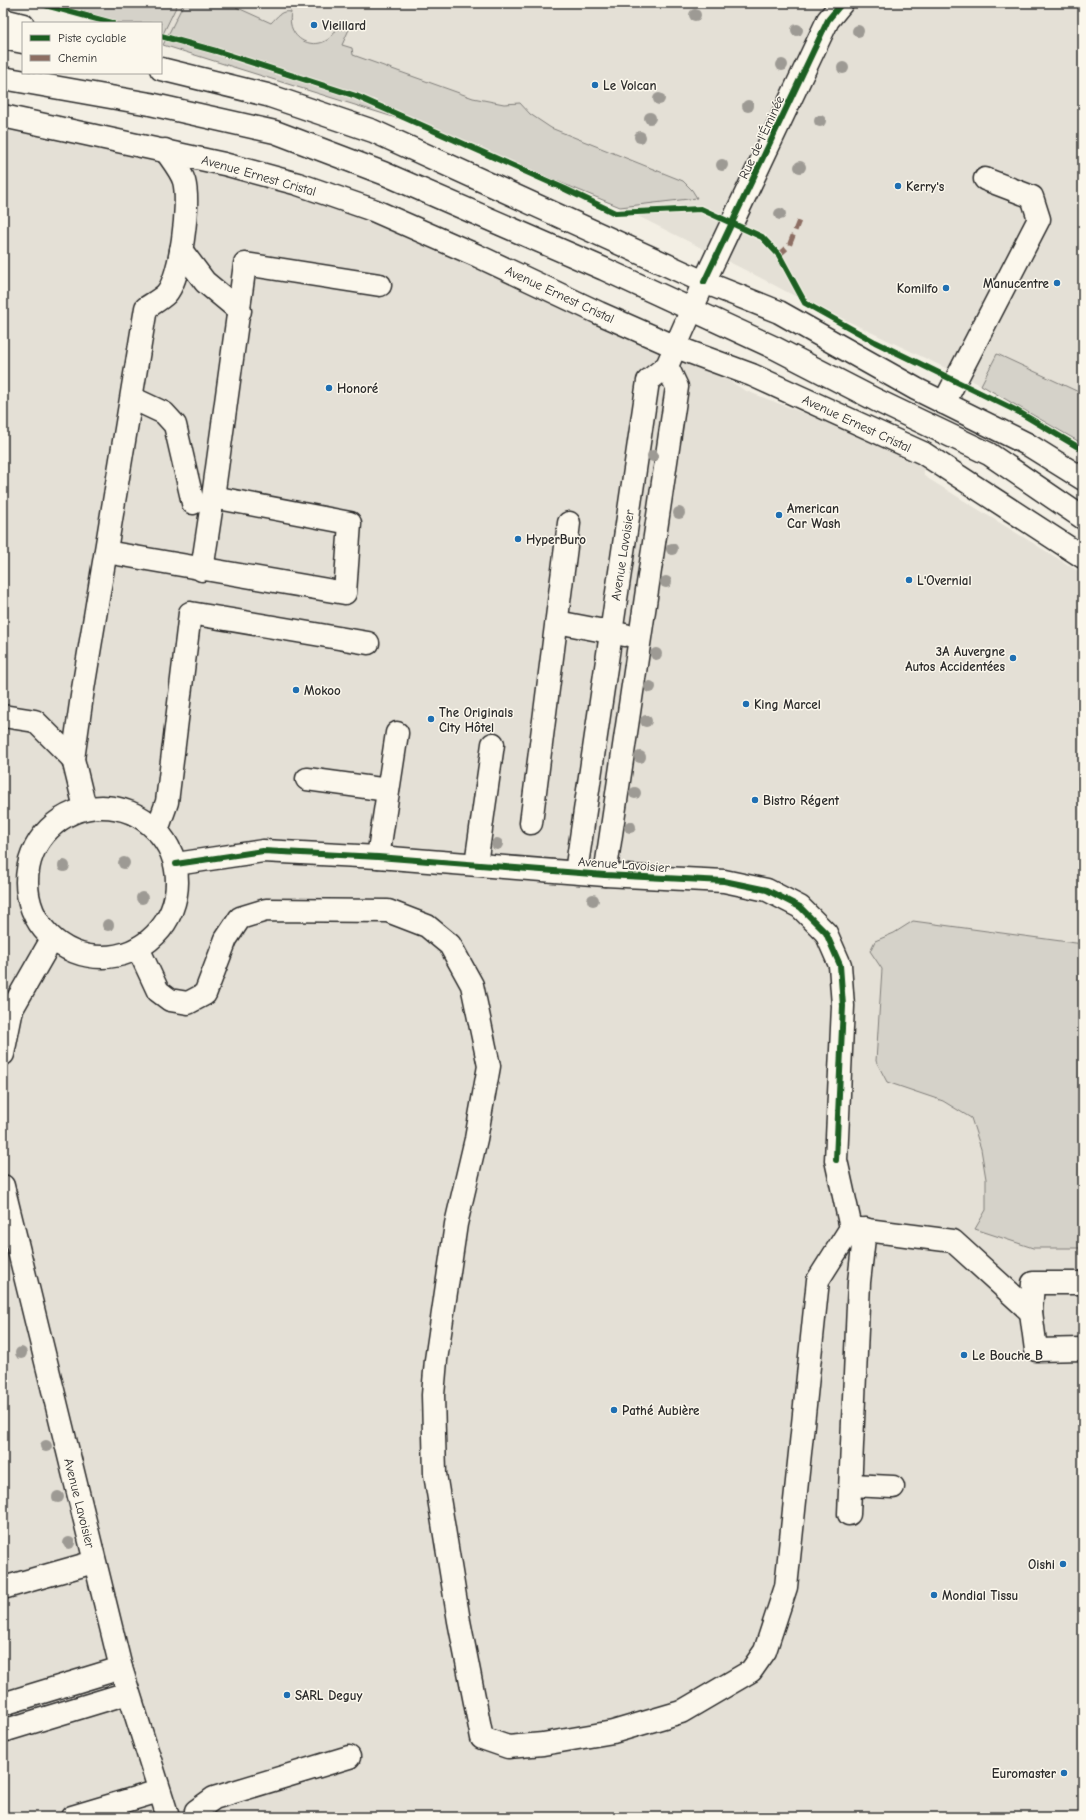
<svg xmlns="http://www.w3.org/2000/svg" width="1086" height="1820" font-family="'Comic Neue',sans-serif">
<style>
.built{fill:#e4e0d6}
.green{fill:#d5d2c9;stroke:#807e7a}
.lines{fill:none;stroke-linecap:round;stroke-linejoin:round}
.minor-casing{stroke:#2b2b2b;stroke-width:25}
.major-casing{stroke:#2b2b2b;stroke-width:25}
.highway-casing{stroke:#2b2b2b;stroke-width:25}
.minor{stroke:#fbf7ec;stroke-width:22}
.major{stroke:#fbf7ec;stroke-width:22}
.highway{stroke:#fbf7ec;stroke-width:22}
.quiet{stroke:#8d6e63;stroke-width:5;stroke-dasharray:10 5;stroke-linecap:butt}
.cycleway-casing{stroke:#fbf7ec;stroke-width:8}
.cycleway{stroke:#1b5e20;stroke-width:6}
.tree{fill:#9d9a94}
.poi-dot{fill:#1f6fb2;stroke:#fbf7ec;stroke-width:1.5}
.labels{text-anchor:middle;stroke-width:3;stroke-linejoin:round;paint-order:stroke}
.poi-label{font-size:13px;font-weight:bold;fill:#2b2b2b;stroke:#fbf7ec;text-anchor:start}
.street-label{font-size:13px;fill:#2b2b2b;stroke:#fbf7ec}
</style>
<rect width="100%" height="100%" fill="#f3efe4"/>
<filter id="ink" filterUnits="userSpaceOnUse"><feTurbulence type="fractalNoise" baseFrequency=".025" numOctaves="2"/><feDisplacementMap in="SourceGraphic" scale="8" xChannelSelector="R" yChannelSelector="G"/><feConvolveMatrix kernelMatrix="1 2 1 2 8 2 1 2 1" color-interpolation-filters="sRGB"/></filter>
<g filter="url(#ink)">
<g class="built">
<path d="M 32,3 L 1083,3 L 1083,444 L 981,385 L 787,292 L 759,277 L 620,207 L 422,126 L 161,44 L 161,23 L 95,23 Z"/>
<path d="M 3,116 L 165,150 L 478,256 L 676,347 L 744,390 L 847,430 L 923,453 L 924,476 L 1083,574 L 1083,1817 L 3,1817 Z"/>
</g>
<g class="green">
<path d="M 42,3 L 178,3 L 161,38 L 161,23 L 105,23 Z"/>
<path d="M 184,3 L 227,3 L 271,23 C 278,16 281,10 291,12 C 284,47 332,57 339,21 L 351,25 L 342,45 L 352,48 L 353,55 L 473,98 L 504,104 L 520,103 L 530,114 L 551,128 L 683,181 L 692,190 L 697,198 L 620,207 L 422,126 L 163,45 Z"/>
<path d="M 997,354 L 1083,394 L 1083,444 L 981,385 Z"/>
<path d="M 913,921 L 1083,944 L 1083,1248 L 1033,1248 L 975,1229 L 986,1210 L 986,1179 L 981,1149 L 971,1118 L 943,1101 L 887,1082 L 876,1061 L 882,969 L 870,951 L 875,941 L 894,933 Z"/>
</g>
<g class="lines">
<defs>
<g id="minor">
<path d="M 3,78 L 150,104 L 275,132 L 383,173 L 604,269 L 775,348 L 876,400 L 989,454 L 1083,518"/>
<path d="M 181,250 L 205,282 L 240,311"/>
<path d="M 132,398 L 164,413 L 175,425 L 193,503"/>
<path d="M 944,403 L 1039,219 L 1032,197 L 985,179"/>
<path d="M 106,552 L 345,593 L 350,523 L 213,497"/>
<path d="M 202,570 L 213,497 L 245,264 L 380,285"/>
<path d="M 557,622 L 625,635"/>
<path d="M 3,716 L 35,721 L 73,759"/>
<path d="M 307,779 L 388,790"/>
<circle cx="102" cy="882" r="75"/>
<path d="M 85,808 L 73,759 L 83,689 L 146,308 C 152,304 161,299 166,294 C 181,278 190,203 184,181 C 181,171 171,159 165,150"/>
<path d="M 531,823 L 569,523"/>
<path d="M 157,830 L 167,802 L 190,613 L 368,643"/>
<path d="M 378,857 L 397,733"/>
<path d="M 476,864 L 493,744"/>
<path d="M 576,872 L 648,381 L 667,366 L 704,282 L 828,20 L 842,3"/>
<path d="M 605,875 L 677,387 L 667,366"/>
<path d="M 138,948 L 158,991 L 170,1000 L 188,1003 L 205,994 L 226,939 L 240,918 L 266,910 L 388,911 L 427,926 L 450,945 L 472,985 L 489,1066 L 476,1139 L 456,1224 L 436,1360 L 433,1395 L 435,1474 L 459,1621 L 482,1738 L 508,1747 L 543,1744 L 613,1732 L 681,1712 L 751,1671 L 765,1651 L 786,1587 L 818,1280 L 851,1228 L 836,1160 L 843,1006 L 840,965 L 826,933 L 800,907 L 767,890 L 724,881 L 605,875 L 378,857 L 263,851 L 176,864"/>
<path d="M 3,1054 L 12,1009 L 52,939"/>
<path d="M 3,1186 L 121,1668 L 168,1817"/>
<path d="M 851,1228 L 953,1241 L 1031,1312"/>
<path d="M 1083,1283 L 1033,1283 L 1031,1312 L 1036,1350 L 1083,1349"/>
<path d="M 851,1485 L 893,1487"/>
<path d="M 849,1514 L 859,1282 L 865,1229"/>
<path d="M 3,1588 L 94,1562"/>
<path d="M 3,1704 L 121,1668"/>
<path d="M 3,1731 L 128,1693"/>
<path d="M 196,1811 L 214,1798 L 349,1757"/>
<path d="M 72,1817 L 159,1791"/>
</g>
<g id="major">
<path d="M 3,38 L 23,42"/>
<path d="M 161,69 L 267,95 L 373,131 L 704,282 L 779,312 L 916,389 L 1027,444 L 1083,479"/>
<path d="M 3,116 L 224,164 L 298,184 L 373,210 L 478,256 L 599,313 L 676,347 L 752,375 L 923,453 L 1083,557"/>
</g>
<path id="highway" d="M 3,20 L 23,25"/>
</defs>
<use href="#minor" class="minor-casing"/>
<use href="#major" class="major-casing"/>
<use href="#highway" class="highway-casing"/>
<use href="#minor" class="minor"/>
<use href="#major" class="major"/>
<use href="#highway" class="highway"/>
<path class="quiet" d="M 779,255 L 789,246 L 800,218"/>
<defs>
<g id="cycleway">
<path d="M 38,3 L 112,23"/>
<path d="M 161,36 L 216,51 L 356,96 L 565,189 L 615,213 L 701,209 L 762,237 L 779,255 L 805,303 L 875,342 L 1017,411 L 1083,450"/>
<path d="M 704,282 L 828,20 L 842,3"/>
<path d="M 176,864 L 263,851 L 378,857 L 605,875 L 724,881 L 767,890 L 800,907 L 826,933 L 840,965 L 843,1006 L 836,1160"/>
</g>
</defs>
<use href="#cycleway" class="cycleway-casing"/>
<use href="#cycleway" class="cycleway"/>
</g>
<g class="tree">
<circle cx="695" cy="15" r="6"/>
<circle cx="797" cy="30" r="6"/>
<circle cx="858" cy="31" r="6"/>
<circle cx="782" cy="65" r="6"/>
<circle cx="843" cy="68" r="6"/>
<circle cx="659" cy="99" r="6"/>
<circle cx="748" cy="106" r="6"/>
<circle cx="650" cy="118" r="6"/>
<circle cx="820" cy="121" r="6"/>
<circle cx="640" cy="137" r="6"/>
<circle cx="722" cy="165" r="6"/>
<circle cx="800" cy="167" r="6"/>
<circle cx="780" cy="214" r="6"/>
<circle cx="653" cy="456" r="6"/>
<circle cx="679" cy="513" r="6"/>
<circle cx="672" cy="549" r="6"/>
<circle cx="666" cy="582" r="6"/>
<circle cx="656" cy="654" r="6"/>
<circle cx="650" cy="687" r="6"/>
<circle cx="646" cy="721" r="6"/>
<circle cx="640" cy="757" r="6"/>
<circle cx="635" cy="793" r="6"/>
<circle cx="630" cy="827" r="6"/>
<circle cx="497" cy="844" r="6"/>
<circle cx="124" cy="863" r="6"/>
<circle cx="64" cy="866" r="6"/>
<circle cx="142" cy="898" r="6"/>
<circle cx="593" cy="900" r="6"/>
<circle cx="108" cy="925" r="6"/>
<circle cx="21" cy="1353" r="6"/>
<circle cx="46" cy="1446" r="6"/>
<circle cx="58" cy="1497" r="6"/>
<circle cx="69" cy="1543" r="6"/>
</g>
</g>
<g class="poi-dot">
<circle cx="314" cy="25" r="4"/>
<circle cx="595" cy="85" r="4"/>
<circle cx="898" cy="186" r="4"/>
<circle cx="1057" cy="283" r="4"/>
<circle cx="946" cy="288" r="4"/>
<circle cx="329" cy="388" r="4"/>
<circle cx="779" cy="515" r="4"/>
<circle cx="518" cy="539" r="4"/>
<circle cx="909" cy="580" r="4"/>
<circle cx="1013" cy="658" r="4"/>
<circle cx="296" cy="690" r="4"/>
<circle cx="746" cy="704" r="4"/>
<circle cx="431" cy="719" r="4"/>
<circle cx="755" cy="800" r="4"/>
<circle cx="964" cy="1355" r="4"/>
<circle cx="614" cy="1410" r="4"/>
<circle cx="1063" cy="1564" r="4"/>
<circle cx="934" cy="1595" r="4"/>
<circle cx="287" cy="1695" r="4"/>
<circle cx="1064" cy="1773" r="4"/>
</g>
<g class="labels">
<g class="poi-label">
<text x="322" y="30">Vieillard</text>
<text x="603" y="90">Le Volcan</text>
<text x="906" y="191">Kerry's</text>
<text x="1049" y="288" text-anchor="end">Manucentre</text>
<text x="938" y="293" text-anchor="end">Komilfo</text>
<text x="337" y="393">Honoré</text>
<text x="787" y="513">American<tspan x="787" dy="15">Car Wash</tspan></text>
<text x="526" y="544">HyperBuro</text>
<text x="917" y="585">L'Overnial</text>
<text x="1005" y="656" text-anchor="end">3A Auvergne<tspan x="1005" dy="15">Autos Accidentées</tspan></text>
<text x="304" y="695">Mokoo</text>
<text x="754" y="709">King Marcel</text>
<text x="439" y="717">The Originals<tspan x="439" dy="15">City Hôtel</tspan></text>
<text x="763" y="805">Bistro Régent</text>
<text x="972" y="1360">Le Bouche B</text>
<text x="622" y="1415">Pathé Aubière</text>
<text x="1055" y="1569" text-anchor="end">Oishi</text>
<text x="942" y="1600">Mondial Tissu</text>
<text x="295" y="1700">SARL Deguy</text>
<text x="1056" y="1778" text-anchor="end">Euromaster</text>
</g>
<g class="street-label">
<text transform="translate(761 137) rotate(-65)" y="5">Rue de l'Éminée</text>
<text transform="translate(259 175) rotate(16)" y="5">Avenue Ernest Cristal</text>
<text transform="translate(560 294) rotate(25)" y="5">Avenue Ernest Cristal</text>
<text transform="translate(857 423) rotate(25)" y="5">Avenue Ernest Cristal</text>
<text transform="translate(622 555) rotate(-81)" y="5">Avenue Lavoisier</text>
<text transform="translate(624 864) rotate(4)" y="5">Avenue Lavoisier</text>
<text transform="translate(80 1503) rotate(76)" y="5">Avenue Lavoisier</text>
</g>
</g>
<rect width="1086" height="1820" fill="none" stroke="#fbf7ec" stroke-width="16"/>
<rect x="8" y="8" width="1070" height="1804" fill="none" stroke="#2b2b2b" stroke-width="1.5" filter="url(#ink)"/>
<rect x="22" y="22" width="140" height="52" fill="#fbf7ec" stroke="#a8a59f"/>
<rect x="30" y="35" width="20" height="6" fill="#1b5e20" stroke="#a8a59f"/>
<text x="58" y="42" font-size="12" fill="#2b2b2b">Piste cyclable</text>
<rect x="30" y="55" width="20" height="6" fill="#8d6e63" stroke="#a8a59f"/>
<text x="58" y="62" font-size="12" fill="#2b2b2b">Chemin</text>
</svg>
